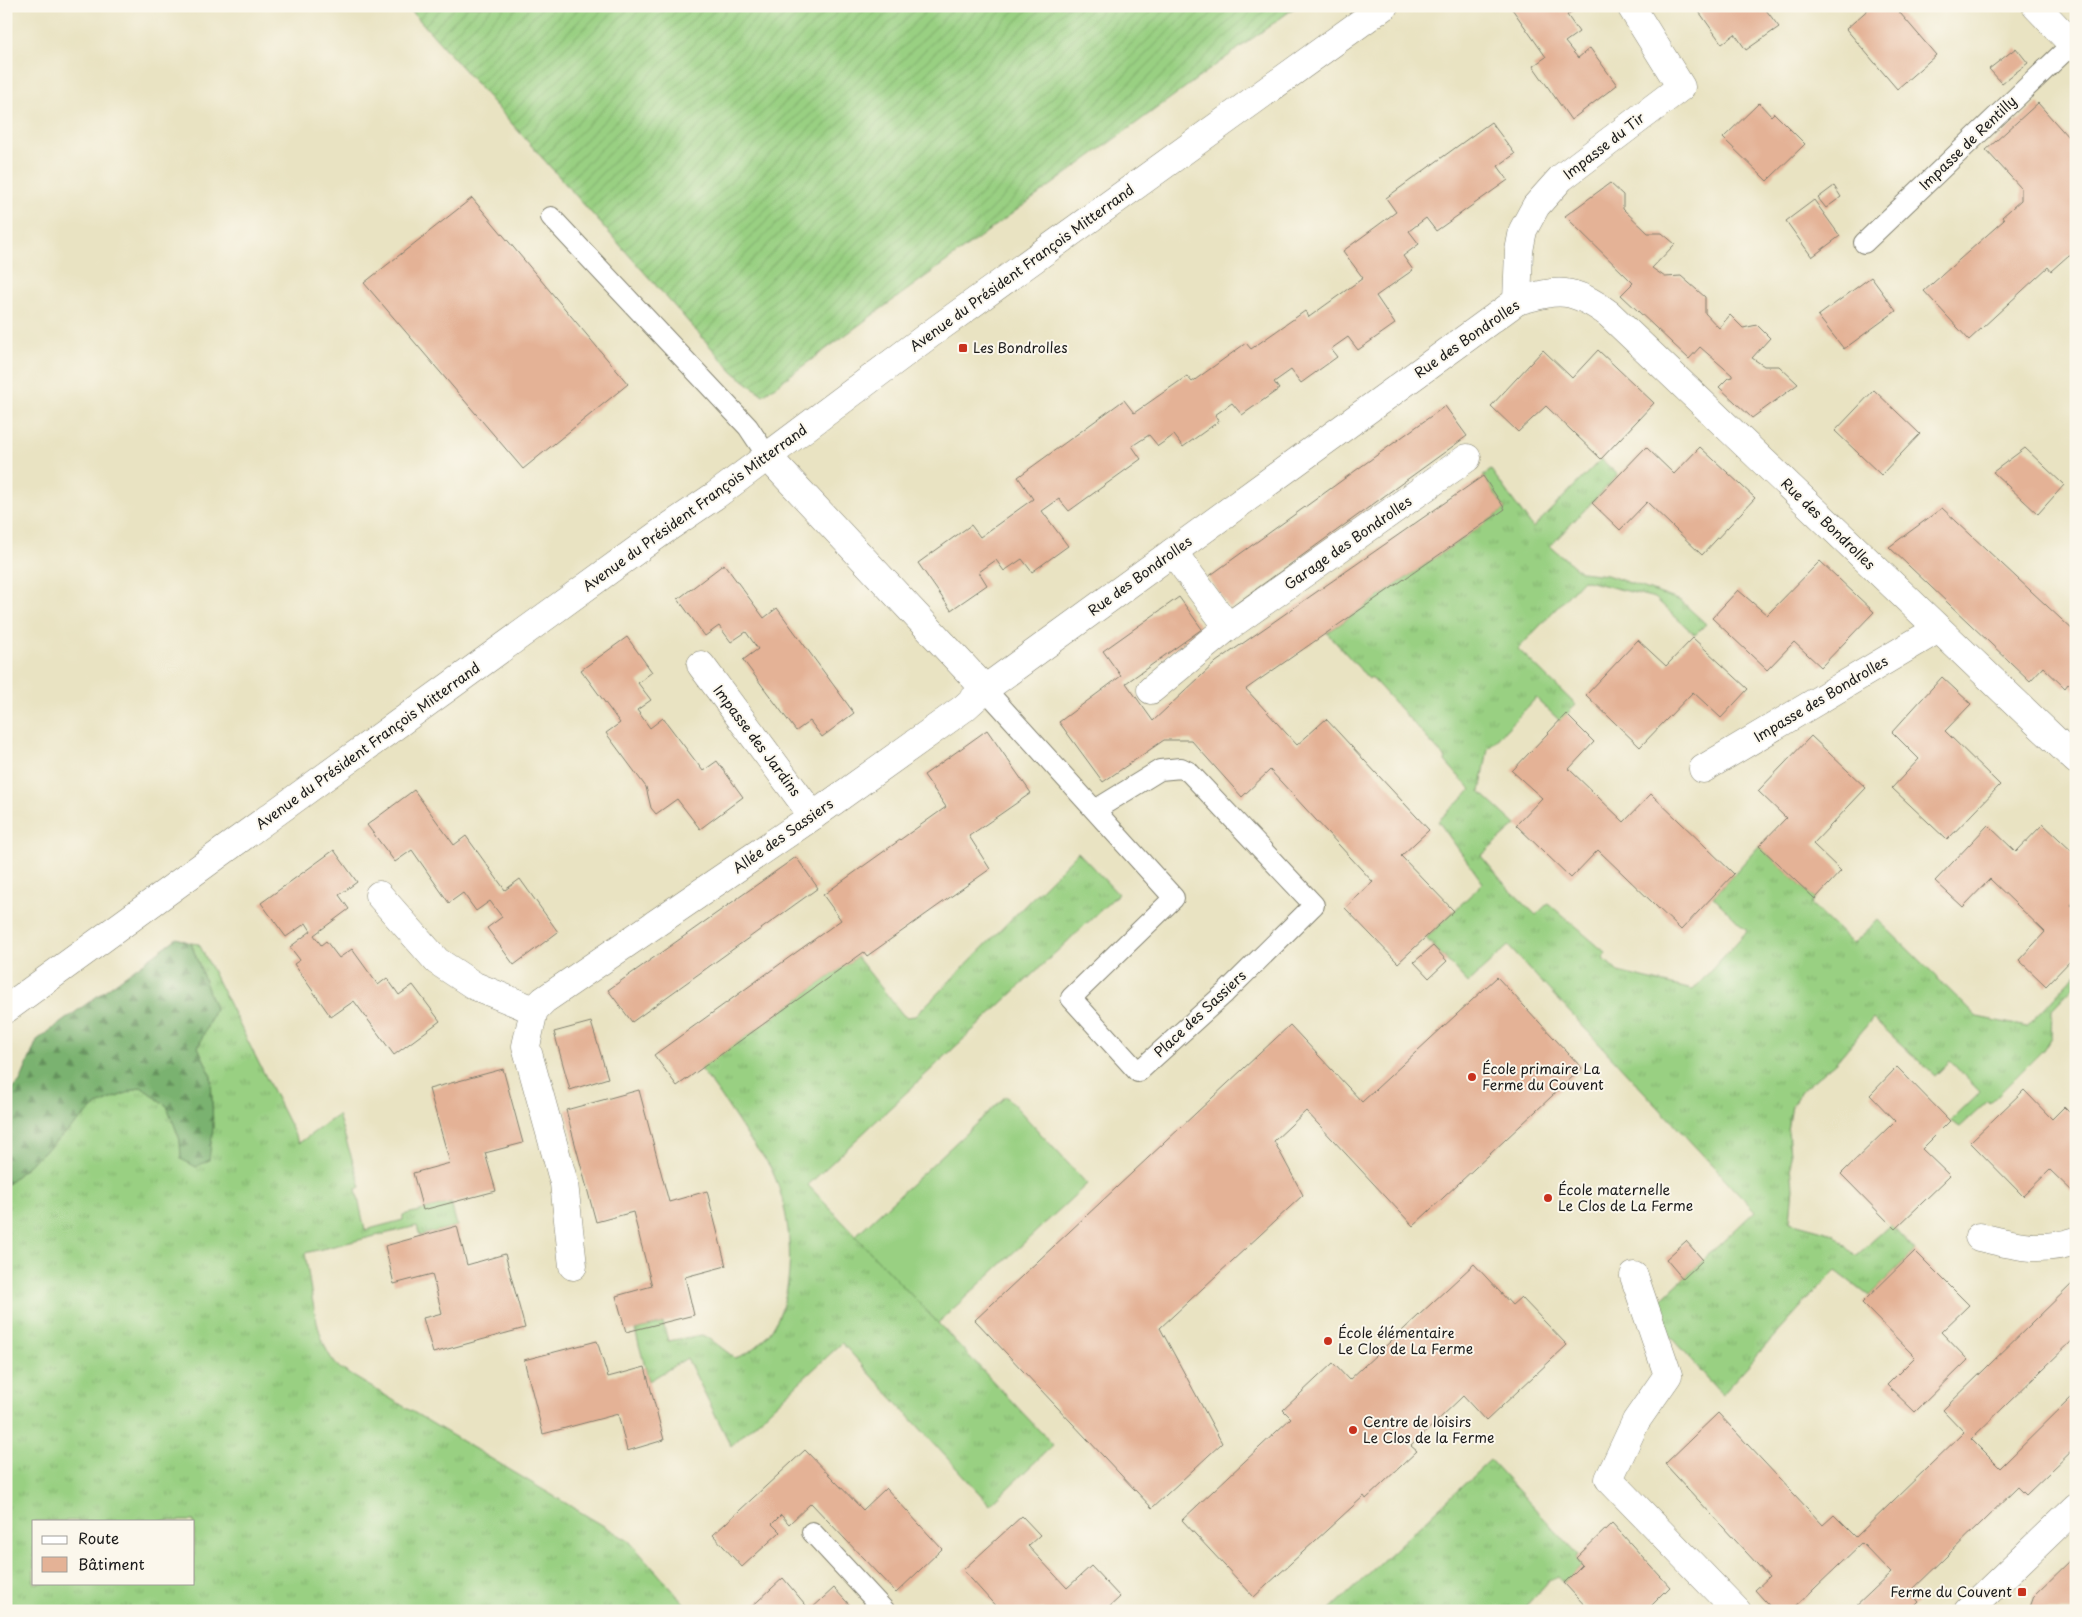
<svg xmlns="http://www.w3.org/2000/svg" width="2082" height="1617" font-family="'Playpen Sans',sans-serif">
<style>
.grass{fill:url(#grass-tufts);stroke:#5a764f;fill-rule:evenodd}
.forest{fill:url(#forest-firs);stroke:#4b6746}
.garden{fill:url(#garden-furrows);stroke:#5a764f}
.pitch{fill:#99d082;stroke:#5a764f}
.building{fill:#e4b296}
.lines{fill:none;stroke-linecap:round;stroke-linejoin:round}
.lane-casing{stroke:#82806f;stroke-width:22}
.street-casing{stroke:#82806f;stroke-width:29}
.secondary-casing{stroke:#82806f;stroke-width:29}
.lane{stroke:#fff;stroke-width:20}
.street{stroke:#fff;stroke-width:28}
.secondary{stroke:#fff;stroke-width:28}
.poi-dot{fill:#c8321e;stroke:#fbf7ec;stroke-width:2}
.labels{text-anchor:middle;stroke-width:4;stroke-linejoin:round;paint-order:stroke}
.street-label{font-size:14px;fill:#1c1c1c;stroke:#fbf7ec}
.poi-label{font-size:14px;fill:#1c1c1c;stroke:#fbf7ec;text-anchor:start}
</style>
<defs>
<pattern id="grass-tufts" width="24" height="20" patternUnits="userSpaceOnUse" patternTransform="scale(1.25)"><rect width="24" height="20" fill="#99d082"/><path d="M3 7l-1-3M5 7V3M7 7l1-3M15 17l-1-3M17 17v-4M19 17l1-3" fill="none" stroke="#83b270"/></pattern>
<pattern id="forest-firs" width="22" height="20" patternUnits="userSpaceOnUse" patternTransform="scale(1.25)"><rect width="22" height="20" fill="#7ab270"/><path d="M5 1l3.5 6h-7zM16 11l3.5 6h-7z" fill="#63905b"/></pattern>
<pattern id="garden-furrows" width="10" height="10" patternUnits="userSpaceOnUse" patternTransform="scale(1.25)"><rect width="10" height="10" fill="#99d082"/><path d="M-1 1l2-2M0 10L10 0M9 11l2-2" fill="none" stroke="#83b270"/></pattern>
</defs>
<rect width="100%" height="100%" fill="#fbf7ec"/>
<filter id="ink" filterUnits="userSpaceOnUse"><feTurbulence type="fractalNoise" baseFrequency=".02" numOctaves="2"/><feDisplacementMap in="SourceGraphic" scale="10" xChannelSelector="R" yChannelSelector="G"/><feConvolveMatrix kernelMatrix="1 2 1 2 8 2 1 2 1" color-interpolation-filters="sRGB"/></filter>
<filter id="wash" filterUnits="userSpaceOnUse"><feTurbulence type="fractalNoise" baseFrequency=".0096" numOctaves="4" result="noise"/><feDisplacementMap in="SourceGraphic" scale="20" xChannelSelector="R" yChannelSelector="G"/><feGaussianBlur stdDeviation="1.12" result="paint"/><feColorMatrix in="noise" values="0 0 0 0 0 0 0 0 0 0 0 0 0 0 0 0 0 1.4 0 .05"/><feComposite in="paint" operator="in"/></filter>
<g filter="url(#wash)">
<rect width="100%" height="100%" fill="#e9e3c2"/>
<g class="grass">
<path d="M 1601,459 L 1618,475 L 1550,546 L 1581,572 L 1607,575 L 1681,601 L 1706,624 L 1695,635 L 1655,598 L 1583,580 L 1518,649 L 1576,705 L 1560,721 L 1536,698 L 1488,749 L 1480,792 L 1516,825 L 1481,856 L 1508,888 L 1536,915 L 1548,903 L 1606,953 L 1603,958 L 1618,972 L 1693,990 L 1747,931 L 1713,897 L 1759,846 L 1815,899 L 1811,904 L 1853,944 L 1878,920 L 1977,1017 L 2027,1027 L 2076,973 L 2076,984 L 2052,1009 L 2051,1037 L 2043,1050 L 1990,1103 L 1988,1101 L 1960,1127 L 1950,1121 L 1980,1092 L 1950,1061 L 1935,1076 L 1873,1018 L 1836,1062 L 1801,1091 L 1792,1105 L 1788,1131 L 1793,1188 L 1790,1222 L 1834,1234 L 1856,1256 L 1891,1224 L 1915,1251 L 1869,1296 L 1836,1271 L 1807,1300 L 1722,1394 L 1648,1312 L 1755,1211 L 1508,946 L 1468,983 L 1426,938 L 1483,883 L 1438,821 L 1471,790 L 1445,761 L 1446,759 L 1371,677 L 1369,679 L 1327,633 L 1505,509 L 1483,476 L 1491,470 L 1533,528 Z"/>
<path d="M 1078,852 L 1118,894 L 808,1185 L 1053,1445 L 990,1505 L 842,1343 L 731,1446 L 687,1358 L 649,1381 L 635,1330 L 663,1323 L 668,1341 L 702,1335 L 710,1339 L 735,1358 C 802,1337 797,1228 774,1175 C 769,1162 758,1151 750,1140 C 734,1116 719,1091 700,1069 L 857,957 L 903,1015 L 906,1017 L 915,1016 Z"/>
<path d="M 191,943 L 199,944 L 299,1143 L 338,1115 L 361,1187 L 356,1189 L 365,1230 L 403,1220 L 403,1215 L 451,1203 L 457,1226 L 420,1236 L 417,1226 L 305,1253 C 311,1285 315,1349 341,1369 L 629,1541 L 691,1611 L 6,1611 L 6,1185 L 97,1105 L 141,1087 L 167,1106 L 180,1140 L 181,1159 L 213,1128 L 211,1075 L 198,1047 L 215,1009 ZM 34,1521 L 194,1521 L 194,1583 L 34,1583 Z"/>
<path d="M 1490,1460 L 1578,1555 L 1576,1558 L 1582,1565 L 1564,1583 L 1558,1577 L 1549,1581 L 1521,1611 L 1329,1611 Z"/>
</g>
<path class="forest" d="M 177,938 L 191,943 L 215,1009 L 198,1047 L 211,1075 L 213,1128 L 209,1160 L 196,1167 L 181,1159 L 180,1140 L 167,1106 L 141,1087 L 97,1105 L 6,1185 L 6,1095 L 20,1082 L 37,1040 Z"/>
<path class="garden" d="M 407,6 L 1297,6 L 763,395 L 733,372 Z"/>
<path class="pitch" d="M 1006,1096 L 1087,1184 L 938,1323 L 855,1236 Z"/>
<g id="blocks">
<g class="building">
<path d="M 1510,6 L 1579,6 L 1567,15 L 1579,32 L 1565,42 L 1578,58 L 1590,48 L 1617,85 L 1571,120 L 1533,66 L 1546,57 Z"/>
<path d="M 1695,6 L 1763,6 L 1779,27 L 1746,50 L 1735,34 L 1722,44 Z"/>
<path d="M 1872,6 L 1894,6 L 1936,55 L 1897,89 L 1846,29 Z"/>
<path d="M 2016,48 L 2028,63 L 2002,83 L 1989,69 Z"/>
<path d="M 1759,103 L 1771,116 L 1774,113 L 1805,144 L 1767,181 L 1723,138 Z"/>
<path d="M 2038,103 L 2076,146 L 2076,255 L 2069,255 L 2051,271 L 2048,267 L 1969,340 L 1924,291 L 2004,220 L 2002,217 L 2021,200 L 2021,188 L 1986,150 Z"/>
<path d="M 1491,122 L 1515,154 L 1498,166 L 1508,180 L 1436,231 L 1426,218 L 1409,231 L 1419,244 L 1403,256 L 1413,270 L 1376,296 L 1395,324 L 1358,350 L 1348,337 L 1331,349 L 1337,357 L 1301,383 L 1291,370 L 1274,382 L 1279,389 L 1242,415 L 1232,403 L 1215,415 L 1219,421 L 1183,447 L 1174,435 L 1158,446 L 1149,435 L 1132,446 L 1141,459 L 1069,511 L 1059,499 L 1042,511 L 1068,546 L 1032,572 L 1022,559 L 1004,571 L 996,560 L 979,572 L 987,585 L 951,610 L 918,563 L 971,525 L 980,537 L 1033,499 L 1018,477 L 1124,400 L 1134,413 L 1187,376 L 1192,382 L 1246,343 L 1251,349 L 1305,311 L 1309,317 L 1363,278 L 1343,251 L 1396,212 L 1386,198 Z"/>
<path d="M 1610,183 L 1623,195 L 1623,209 L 1648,233 L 1662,233 L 1675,244 L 1652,268 L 1665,277 L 1681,276 L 1705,297 L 1705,313 L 1719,328 L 1730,315 L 1743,328 L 1757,325 L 1770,338 L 1752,358 L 1764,366 L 1779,366 L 1798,384 L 1752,418 L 1719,387 L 1728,378 L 1732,377 L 1732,375 L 1700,347 L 1689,359 L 1621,295 L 1633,283 L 1565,216 Z"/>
<path d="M 1834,186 L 1841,197 L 1826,208 L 1818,198 Z"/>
<path d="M 472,198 L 628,384 L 523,469 L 364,283 Z"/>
<path d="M 1814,200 L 1840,236 L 1812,257 L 1786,221 Z"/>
<path d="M 1871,277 L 1896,311 L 1844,349 L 1818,316 Z"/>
<path d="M 1543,350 L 1572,378 L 1598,350 L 1654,403 L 1601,459 L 1546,406 L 1518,432 L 1491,406 Z"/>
<path d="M 1874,390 L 1920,434 L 1881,475 L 1835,431 Z"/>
<path d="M 1445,406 L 1467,436 L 1230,608 L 1208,577 Z"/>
<path d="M 1646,447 L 1674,474 L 1700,447 L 1755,498 L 1702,555 L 1647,502 L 1620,530 L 1592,503 Z"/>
<path d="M 2025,448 L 2064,485 L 2038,514 L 1993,472 Z"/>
<path d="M 1483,476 L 1505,509 L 1246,689 L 1297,745 L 1326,719 L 1429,830 L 1401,856 L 1454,911 L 1398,963 L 1345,908 L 1373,882 L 1270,770 L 1242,797 L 1191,740 L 1164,740 L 1103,782 L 1059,722 L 1121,676 L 1103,651 L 1179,597 L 1202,629 L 1126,683 L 1153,721 L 1216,662 Z"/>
<path d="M 1942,508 L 2076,633 L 2076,692 L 2068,684 L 2065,688 L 2043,667 L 2030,681 L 1889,547 Z"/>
<path d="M 1820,561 L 1874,612 L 1821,667 L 1794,642 L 1767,670 L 1712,618 L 1738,590 L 1767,615 Z"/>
<path d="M 724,564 L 764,618 L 777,608 L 854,713 L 822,737 L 810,721 L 796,731 L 743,660 L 758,649 L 746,632 L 731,642 L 719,626 L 705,636 L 678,599 Z"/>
<path d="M 627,637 L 652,672 L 638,683 L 651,700 L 637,710 L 650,728 L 663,718 L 703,771 L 717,761 L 743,797 L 700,829 L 677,799 L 656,814 L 651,808 L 646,787 L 606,733 L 620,723 L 581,670 Z"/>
<path d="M 1693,638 L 1748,689 L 1721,718 L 1693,692 L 1640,747 L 1586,695 L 1638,640 L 1666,666 Z"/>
<path d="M 1942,677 L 1971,704 L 1945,731 L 2000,785 L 1947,840 L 1892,788 L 1919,759 L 1892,732 Z"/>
<path d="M 1566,714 L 1594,742 L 1569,769 L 1624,822 L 1651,794 L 1734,874 L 1681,930 L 1598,850 L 1571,878 L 1516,825 L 1542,798 L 1512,771 Z"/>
<path d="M 987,730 L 1031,793 L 969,836 L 990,869 L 867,956 L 864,952 L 677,1086 L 654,1055 L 841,920 L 823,895 L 946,807 L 924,775 Z"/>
<path d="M 1811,736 L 1866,788 L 1813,844 L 1841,871 L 1815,899 L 1759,846 L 1786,818 L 1758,791 Z"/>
<path d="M 414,790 L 454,845 L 466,836 L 505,890 L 520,879 L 558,932 L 514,965 L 487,928 L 502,917 L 490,901 L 476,911 L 463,893 L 449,903 L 412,850 L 395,862 L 367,825 Z"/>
<path d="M 2043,824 L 2076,855 L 2076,899 L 2071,905 L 2076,909 L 2076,955 L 2046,986 L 2019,960 L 2045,932 L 1990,879 L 1963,907 L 1935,881 L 1988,825 L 2016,852 Z"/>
<path d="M 334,850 L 357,882 L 339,895 L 349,909 L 314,935 L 321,945 L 326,941 L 339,958 L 352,949 L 378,985 L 387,978 L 399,995 L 413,985 L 440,1021 L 394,1055 L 354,1001 L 331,1017 L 294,964 L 300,960 L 290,947 L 311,931 L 306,923 L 286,937 L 261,903 Z"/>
<path d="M 796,857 L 818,888 L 632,1022 L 608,990 Z"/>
<path d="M 1433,946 L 1447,961 L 1429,978 L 1414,962 Z"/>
<path d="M 1497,977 L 1582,1068 L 1413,1226 L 1306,1111 L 1274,1141 L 1303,1195 L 1160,1328 L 1222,1443 L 1152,1508 L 975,1320 L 1290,1025 L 1362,1102 Z"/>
<path d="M 591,1022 L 608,1078 L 570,1090 L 554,1032 Z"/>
<path d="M 1897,1067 L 1950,1121 L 1922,1149 L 1950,1176 L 1895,1229 L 1841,1174 L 1895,1121 L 1870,1095 Z"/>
<path d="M 503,1069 L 523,1143 L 485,1153 L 496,1191 L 423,1210 L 413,1173 L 450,1163 L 429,1089 Z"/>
<path d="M 639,1090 L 669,1202 L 707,1191 L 726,1266 L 685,1277 L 694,1315 L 626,1332 L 616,1296 L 652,1286 L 633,1212 L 596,1222 L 566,1110 Z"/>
<path d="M 2024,1090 L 2052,1119 L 2064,1107 L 2076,1119 L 2076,1195 L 2050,1170 L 2023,1196 L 1970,1142 Z"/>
<path d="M 457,1226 L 467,1265 L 505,1254 L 525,1328 L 433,1353 L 423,1318 L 442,1313 L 432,1274 L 394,1284 L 385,1246 Z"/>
<path d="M 1686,1241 L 1703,1260 L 1683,1279 L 1666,1259 Z"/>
<path d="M 1915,1251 L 1969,1305 L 1941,1332 L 1968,1360 L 1915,1412 L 1887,1385 L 1915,1357 L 1862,1303 Z"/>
<path d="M 1474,1264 L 1512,1305 L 1521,1297 L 1567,1345 L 1486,1421 L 1463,1396 L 1411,1446 L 1417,1451 L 1366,1499 L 1364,1496 L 1254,1597 L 1182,1520 L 1291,1418 L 1283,1410 L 1333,1363 L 1349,1380 Z"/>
<path d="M 2076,1280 L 2076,1337 L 1971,1439 L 2000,1468 L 2076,1393 L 2076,1447 L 2026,1495 L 2018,1487 L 1910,1592 L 1919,1602 L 1910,1611 L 1851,1611 L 1891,1573 L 1862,1543 L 1791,1611 L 1774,1611 L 1755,1590 L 1769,1577 L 1665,1464 L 1718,1413 L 1823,1525 L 1834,1515 L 1856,1537 L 1964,1432 L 1943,1410 Z"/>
<path d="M 597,1341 L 608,1377 L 645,1367 L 664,1440 L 627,1451 L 618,1414 L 543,1434 L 524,1360 Z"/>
<path d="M 805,1450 L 863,1510 L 886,1488 L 942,1549 L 896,1593 L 811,1503 L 789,1524 L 781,1515 L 772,1524 L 780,1532 L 742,1567 L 713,1535 Z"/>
<path d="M 1022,1516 L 1040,1535 L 1028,1546 L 1067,1588 L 1091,1566 L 1120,1597 L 1105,1611 L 1045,1611 L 1044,1609 L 1000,1611 L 963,1570 Z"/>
<path d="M 1612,1523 L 1670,1587 L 1646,1611 L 1590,1611 L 1564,1583 L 1582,1565 L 1576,1558 Z"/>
<path d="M 2076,1555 L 2076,1611 L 2029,1610 L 2034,1596 Z"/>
<path d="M 783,1578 L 810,1610 L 834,1588 L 855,1611 L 747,1611 Z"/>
</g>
</g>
</g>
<g filter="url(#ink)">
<use href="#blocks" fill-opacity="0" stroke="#82806f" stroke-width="1"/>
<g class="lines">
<defs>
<g id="lane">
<path d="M 551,217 L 748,427 L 768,457"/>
<path d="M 1864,243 L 2072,44"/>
<path d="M 985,689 L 1174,898 L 1071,998 L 1138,1072 L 1225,993 L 1314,905 L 1189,772 L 1181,768 L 1160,770 L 1095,810"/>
<path d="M 812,1532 L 885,1611"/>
</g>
<g id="street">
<path d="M 1517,301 L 1519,251 L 1523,230 L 1536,206 L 1561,178 L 1681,87 L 1632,8"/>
<path d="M 1228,627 L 1467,458"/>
<path d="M 701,665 L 813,816"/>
<path d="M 985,689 L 1517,301 C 1559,289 1572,287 1609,314 L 2076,760"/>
<path d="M 1151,690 L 1228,627 L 1173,552"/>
<path d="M 1703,769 L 1938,629"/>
<path d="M 379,895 L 437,961 L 475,986 L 534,1010"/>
<path d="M 1979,1237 C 2016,1245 2038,1253 2076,1241"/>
<path d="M 573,1266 L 564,1183 L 526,1046 L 534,1010 L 544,1000 L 813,816 L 964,708 L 985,689 L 768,457"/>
<path d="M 1634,1276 L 1668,1375 L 1636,1421 L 1609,1479 L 1737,1611"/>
<path d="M 1968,1611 L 2076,1507"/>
</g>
<g id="secondary">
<path d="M 2036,6 L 2076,48"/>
<path d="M 6,1009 L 663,531 L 716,495 L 929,335 L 1384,6"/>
</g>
</defs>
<use href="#lane" class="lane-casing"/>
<use href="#street" class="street-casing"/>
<use href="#secondary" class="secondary-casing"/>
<use href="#lane" class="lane"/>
<use href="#street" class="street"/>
<use href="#secondary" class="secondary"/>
</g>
</g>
<g class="poi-dot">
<rect x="958" y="343" width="10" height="10" rx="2.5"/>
<circle cx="1472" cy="1077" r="5"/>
<circle cx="1548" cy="1198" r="5"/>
<circle cx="1328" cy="1341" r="5"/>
<circle cx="1353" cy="1430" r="5"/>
<rect x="2017" y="1587" width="10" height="10" rx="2.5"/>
</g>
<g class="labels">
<g class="street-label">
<text transform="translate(1968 143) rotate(-44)" y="5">Impasse de Rentilly</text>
<text transform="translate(1604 146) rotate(-38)" y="5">Impasse du Tir</text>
<text transform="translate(1022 268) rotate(-36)" y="5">Avenue du Président François Mitterrand</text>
<text transform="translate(1467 339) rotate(-35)" y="5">Rue des Bondrolles</text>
<text transform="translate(695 508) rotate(-36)" y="5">Avenue du Président François Mitterrand</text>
<text transform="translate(1828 524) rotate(44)" y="5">Rue des Bondrolles</text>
<text transform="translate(1348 543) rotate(-35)" y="5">Garage des Bondrolles</text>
<text transform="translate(1140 576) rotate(-36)" y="5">Rue des Bondrolles</text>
<text transform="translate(1821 699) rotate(-31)" y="5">Impasse des Bondrolles</text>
<text transform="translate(757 741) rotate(53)" y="5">Impasse des Jardins</text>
<text transform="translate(368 746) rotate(-36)" y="5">Avenue du Président François Mitterrand</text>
<text transform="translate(783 836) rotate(-35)" y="5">Allée des Sassiers</text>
<text transform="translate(1200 1014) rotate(-43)" y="5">Place des Sassiers</text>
</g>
<g class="poi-label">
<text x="973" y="353">Les Bondrolles</text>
<text x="1482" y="1074">École primaire La<tspan x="1482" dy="16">Ferme du Couvent</tspan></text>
<text x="1558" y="1195">École maternelle<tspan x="1558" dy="16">Le Clos de La Ferme</tspan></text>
<text x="1338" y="1338">École élémentaire<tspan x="1338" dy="16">Le Clos de La Ferme</tspan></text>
<text x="1363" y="1427">Centre de loisirs<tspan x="1363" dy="16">Le Clos de la Ferme</tspan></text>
<text x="2012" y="1597" text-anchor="end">Ferme du Couvent</text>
</g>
</g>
<rect width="2082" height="1617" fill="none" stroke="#fbf7ec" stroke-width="25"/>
<rect x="32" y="1520" width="162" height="65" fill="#fbf7ec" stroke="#a29f99"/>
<rect x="42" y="1536" width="25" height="8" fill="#ffffff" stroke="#a29f99"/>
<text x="78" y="1544" font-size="15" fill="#1c1c1c">Route</text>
<rect x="42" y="1557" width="25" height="15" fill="#e4b296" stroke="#a29f99"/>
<text x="78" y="1570" font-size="15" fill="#1c1c1c">Bâtiment</text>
</svg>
